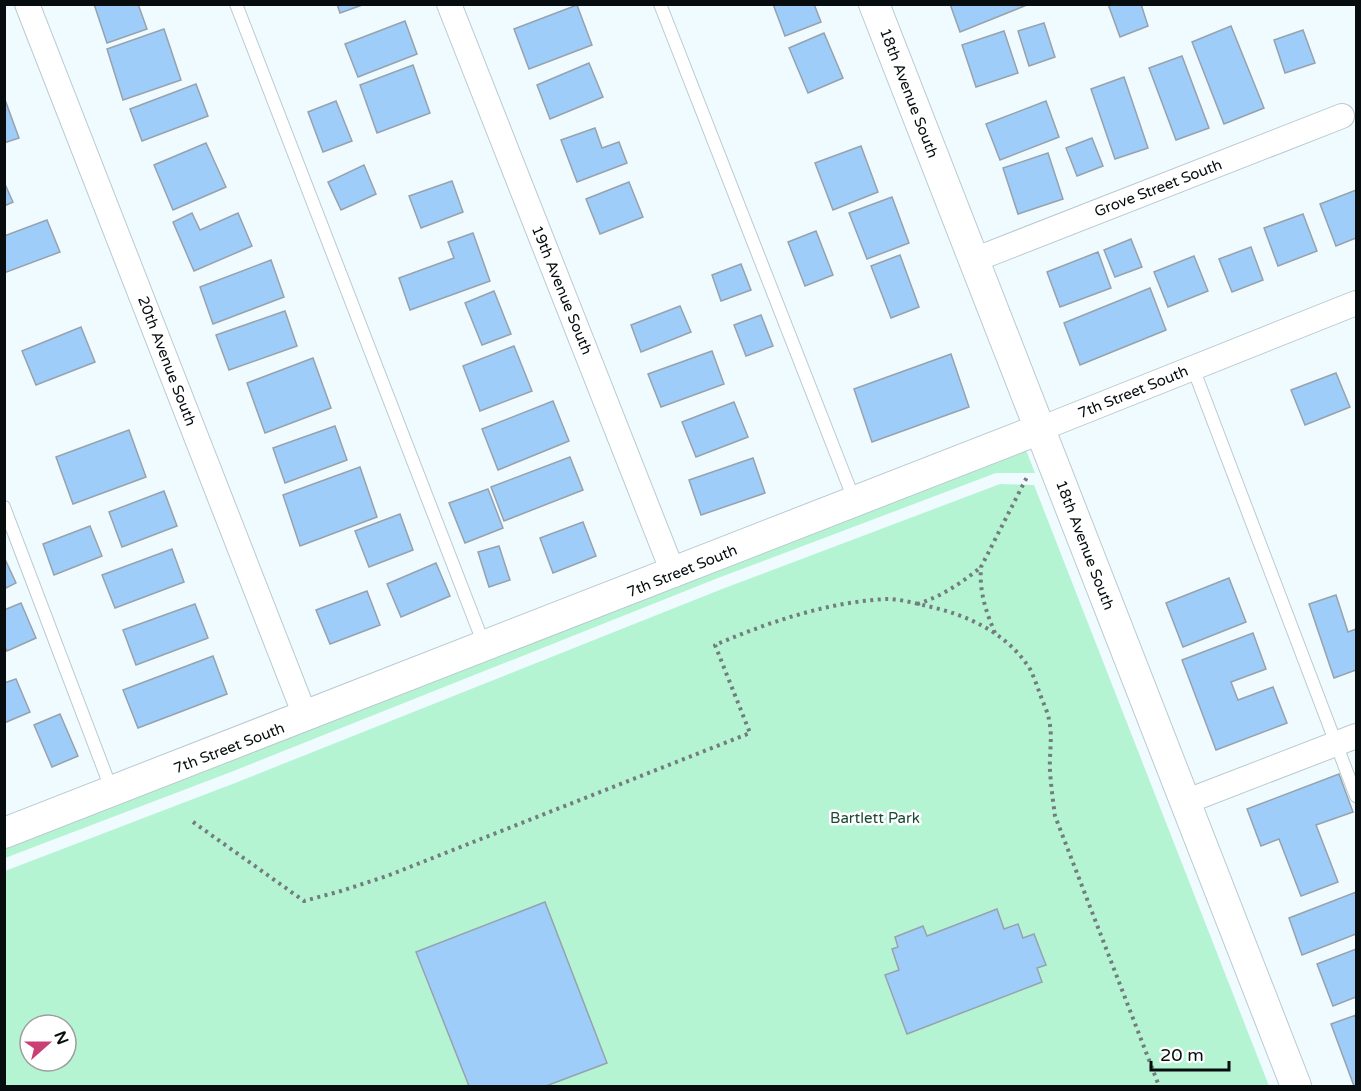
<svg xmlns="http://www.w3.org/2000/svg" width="1361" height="1091" font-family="'Varela Round',sans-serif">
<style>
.green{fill:#b5f4d3;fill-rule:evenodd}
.building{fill:#9fcdf9;stroke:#96a2ad;stroke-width:1.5}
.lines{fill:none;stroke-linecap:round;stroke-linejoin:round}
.service-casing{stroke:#b9cbd1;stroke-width:14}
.minor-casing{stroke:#b9cbd1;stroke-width:26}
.tertiary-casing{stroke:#b9cbd1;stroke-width:32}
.path{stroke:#747c7f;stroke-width:4;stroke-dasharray:3 4.5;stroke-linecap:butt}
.service{stroke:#fff;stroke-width:12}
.minor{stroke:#fff;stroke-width:24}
.tertiary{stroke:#fff;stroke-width:30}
.labels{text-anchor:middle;stroke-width:5;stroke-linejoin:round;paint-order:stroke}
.street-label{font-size:15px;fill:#070d0f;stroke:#fff}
.park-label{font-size:15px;fill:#194933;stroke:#fff}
</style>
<rect width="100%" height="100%" fill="#f0fbff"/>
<g class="green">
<path d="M 1026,450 L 1035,473 L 996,473 L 718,578 L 231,772 L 5,858 L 5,847 Z"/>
<path d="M 1000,484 L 1034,485 L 1269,1086 L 5,1086 L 5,871 L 235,783 L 722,589 ZM 30,1025 L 66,1025 L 66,1061 L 30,1061 Z"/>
</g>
<g class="building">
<path d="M 94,4 L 138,4 L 147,29 L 107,43 Z"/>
<path d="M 337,4 L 365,4 L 340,13 Z"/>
<path d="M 773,4 L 814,4 L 821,22 L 785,36 Z"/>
<path d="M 950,4 L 1027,4 L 1027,5 L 960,32 Z"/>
<path d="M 1108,4 L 1141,4 L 1148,26 L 1120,37 Z"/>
<path d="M 577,5 L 592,45 L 529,69 L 514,29 Z"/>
<path d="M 405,21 L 417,54 L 358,77 L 345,44 Z"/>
<path d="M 1044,23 L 1055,57 L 1029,66 L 1018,31 Z"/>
<path d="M 1231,26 L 1264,108 L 1224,124 L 1192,42 Z"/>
<path d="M 164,29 L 181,80 L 123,100 L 107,49 Z"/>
<path d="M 1303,30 L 1315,63 L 1285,73 L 1274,40 Z"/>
<path d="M 1004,31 L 1018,73 L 976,87 L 962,45 Z"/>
<path d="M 824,33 L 843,78 L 808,93 L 789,48 Z"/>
<path d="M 1182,56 L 1209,128 L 1176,140 L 1149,68 Z"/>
<path d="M 589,63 L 603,97 L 550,119 L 537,85 Z"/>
<path d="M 413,65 L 430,113 L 377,133 L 360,85 Z"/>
<path d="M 1124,77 L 1148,148 L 1115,159 L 1091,89 Z"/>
<path d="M 196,84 L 208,116 L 142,141 L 130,109 Z"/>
<path d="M 4,97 L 19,138 L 4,143 Z"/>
<path d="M 336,101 L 352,141 L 323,152 L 308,112 Z"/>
<path d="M 1046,101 L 1059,137 L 1000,160 L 986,124 Z"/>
<path d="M 595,128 L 602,148 L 619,142 L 627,163 L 577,182 L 561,140 Z"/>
<path d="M 1092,138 L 1103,166 L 1077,176 L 1066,148 Z"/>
<path d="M 206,143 L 226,187 L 173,210 L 154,165 Z"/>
<path d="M 861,146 L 878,192 L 833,210 L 815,163 Z"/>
<path d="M 1048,153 L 1063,199 L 1018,214 L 1003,168 Z"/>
<path d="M 364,165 L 376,194 L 341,210 L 328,182 Z"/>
<path d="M 452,181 L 463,212 L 421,228 L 409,196 Z"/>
<path d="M 4,182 L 13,202 L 4,206 Z"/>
<path d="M 629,182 L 643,217 L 600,234 L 586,199 Z"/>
<path d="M 1356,190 L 1356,238 L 1336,246 L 1320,204 Z"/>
<path d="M 892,197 L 909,243 L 867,259 L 849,213 Z"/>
<path d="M 192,213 L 200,230 L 238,213 L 252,246 L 194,271 L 173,222 Z"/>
<path d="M 1303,214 L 1317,251 L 1278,266 L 1264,228 Z"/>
<path d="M 47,220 L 60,252 L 4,273 L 4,236 Z"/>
<path d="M 816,231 L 833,275 L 805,286 L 788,242 Z"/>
<path d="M 473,233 L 490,281 L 410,310 L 399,278 L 454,258 L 448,242 Z"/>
<path d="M 1131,239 L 1142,267 L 1115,277 L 1104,250 Z"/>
<path d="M 1251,247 L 1263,280 L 1232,292 L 1219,259 Z"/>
<path d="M 1098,252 L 1111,288 L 1060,307 L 1047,272 Z"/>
<path d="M 900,255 L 919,307 L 891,318 L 871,266 Z"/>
<path d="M 1194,256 L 1208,291 L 1168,307 L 1154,272 Z"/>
<path d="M 271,260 L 284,297 L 213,324 L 200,287 Z"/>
<path d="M 741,264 L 751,290 L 721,301 L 712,275 Z"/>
<path d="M 1150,288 L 1166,330 L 1080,365 L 1064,323 Z"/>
<path d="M 494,291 L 511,334 L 482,345 L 465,303 Z"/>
<path d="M 680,306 L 691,332 L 641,352 L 631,325 Z"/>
<path d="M 285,311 L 297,346 L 229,370 L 216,335 Z"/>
<path d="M 761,315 L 773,346 L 746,356 L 734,325 Z"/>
<path d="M 81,327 L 95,362 L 36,385 L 22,351 Z"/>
<path d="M 514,346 L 532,391 L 480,411 L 463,366 Z"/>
<path d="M 712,351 L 724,384 L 661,407 L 648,374 Z"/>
<path d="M 951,354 L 969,407 L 872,442 L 854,389 Z"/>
<path d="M 313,358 L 331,408 L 265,433 L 247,383 Z"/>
<path d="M 1336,373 L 1350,407 L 1305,425 L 1291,390 Z"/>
<path d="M 553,401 L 569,441 L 498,470 L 482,429 Z"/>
<path d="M 734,402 L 748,437 L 696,457 L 682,422 Z"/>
<path d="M 335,426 L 347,460 L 285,483 L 273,448 Z"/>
<path d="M 129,430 L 146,477 L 73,504 L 56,457 Z"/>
<path d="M 570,457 L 583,490 L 504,521 L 491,487 Z"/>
<path d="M 753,458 L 765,493 L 701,515 L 689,480 Z"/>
<path d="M 360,467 L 377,517 L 300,546 L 283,495 Z"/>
<path d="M 488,489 L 503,528 L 465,543 L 449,503 Z"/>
<path d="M 164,491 L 177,526 L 122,547 L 109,512 Z"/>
<path d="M 400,514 L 413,550 L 369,567 L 355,531 Z"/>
<path d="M 583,522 L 596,556 L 553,573 L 540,538 Z"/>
<path d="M 90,526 L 102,556 L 54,575 L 43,544 Z"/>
<path d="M 499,546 L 510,580 L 489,587 L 478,552 Z"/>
<path d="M 172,549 L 184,582 L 115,608 L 102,575 Z"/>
<path d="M 4,557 L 16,583 L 4,589 Z"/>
<path d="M 436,563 L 450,596 L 401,617 L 387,584 Z"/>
<path d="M 1229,578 L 1246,622 L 1183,647 L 1166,603 Z"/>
<path d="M 367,591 L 380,625 L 330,644 L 316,610 Z"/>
<path d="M 1336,595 L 1348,632 L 1356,629 L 1356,670 L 1334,678 L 1309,604 Z"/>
<path d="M 21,603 L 36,638 L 7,651 L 4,645 L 4,610 Z"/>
<path d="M 195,604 L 208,638 L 136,665 L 123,630 Z"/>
<path d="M 1253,633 L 1266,669 L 1231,682 L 1238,700 L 1273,687 L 1287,723 L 1216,750 L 1182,660 Z"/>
<path d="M 213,656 L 227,694 L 138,728 L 123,690 Z"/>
<path d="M 16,679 L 30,712 L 4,723 L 4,683 Z"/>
<path d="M 60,714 L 78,756 L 52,767 L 34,725 Z"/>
<path d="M 1339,774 L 1353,812 L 1316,825 L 1338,882 L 1301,896 L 1279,839 L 1261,846 L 1247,809 Z"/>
<path d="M 1356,892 L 1356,934 L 1302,955 L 1289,918 Z"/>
<path d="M 545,902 L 607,1063 L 546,1086 L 469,1086 L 416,952 Z"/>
<path d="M 997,909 L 1004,929 L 1018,924 L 1023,938 L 1034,934 L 1046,965 L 1037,968 L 1042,982 L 907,1034 L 885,975 L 899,970 L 892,949 L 898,947 L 895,937 L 923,926 L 927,936 Z"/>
<path d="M 1356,949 L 1356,997 L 1333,1006 L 1317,964 Z"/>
<path d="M 1356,1015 L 1356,1086 L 1354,1086 L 1331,1024 Z"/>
</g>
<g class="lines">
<defs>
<g id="service">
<path d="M 236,4 L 485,647"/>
<path d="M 660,4 L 855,502"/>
<path d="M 1193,368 L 1356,796"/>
<path d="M 4,507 L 112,791"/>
</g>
<g id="minor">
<path d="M 27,4 L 306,718"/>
<path d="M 449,4 L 674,575"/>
<path d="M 974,260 L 1342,116"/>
<path d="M 1040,429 L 1356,303"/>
<path d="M 1185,802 L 1356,736"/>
</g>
<g id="tertiary">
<path d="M 874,4 L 1296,1086"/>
<path d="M 4,833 C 351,701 696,566 1040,429"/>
</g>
</defs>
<use href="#service" class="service-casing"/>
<use href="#minor" class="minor-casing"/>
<use href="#tertiary" class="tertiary-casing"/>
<g class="path">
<path d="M 917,604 C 941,597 961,583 980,568"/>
<path d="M 995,633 C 986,612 979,591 981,567 L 1028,475"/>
<path d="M 193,822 L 304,901 L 341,891 L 387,876 L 750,733 L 715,645 C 769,622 827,602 887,599 C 900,599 914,603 927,606 C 968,615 1007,633 1030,669 C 1034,677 1037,686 1040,694 C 1043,703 1048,712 1049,720 C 1053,737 1049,754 1050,771 C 1051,786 1053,801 1055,816 L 1159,1086"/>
</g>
<use href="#service" class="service"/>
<use href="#minor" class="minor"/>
<use href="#tertiary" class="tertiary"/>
</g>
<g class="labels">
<g class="street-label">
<text transform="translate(909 93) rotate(69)" y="5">18th Avenue South</text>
<text transform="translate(1158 188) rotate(-21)" y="5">Grove Street South</text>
<text transform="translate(562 290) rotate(68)" y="5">19th Avenue South</text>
<text transform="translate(167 361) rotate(69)" y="5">20th Avenue South</text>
<text transform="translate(1133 392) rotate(-22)" y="5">7th Street South</text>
<text transform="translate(1085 545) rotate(69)" y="5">18th Avenue South</text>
<text transform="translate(682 571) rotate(-22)" y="5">7th Street South</text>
<text transform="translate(229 748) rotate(-21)" y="5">7th Street South</text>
</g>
<g class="park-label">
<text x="875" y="823">Bartlett Park</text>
</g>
</g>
<rect width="1361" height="1091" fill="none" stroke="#070d0f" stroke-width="12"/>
<g transform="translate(48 1043) rotate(69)"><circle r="28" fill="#ffffff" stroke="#9c9e9f" stroke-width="1.5"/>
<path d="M0-4.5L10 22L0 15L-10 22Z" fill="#cb4073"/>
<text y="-9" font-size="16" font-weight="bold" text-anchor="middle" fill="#070d0f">N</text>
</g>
<path d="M1151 1061v9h78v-9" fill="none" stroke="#070d0f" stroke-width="3"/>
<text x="1160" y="1061" font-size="18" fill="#070d0f" stroke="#ffffff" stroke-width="4.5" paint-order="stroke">20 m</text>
</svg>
